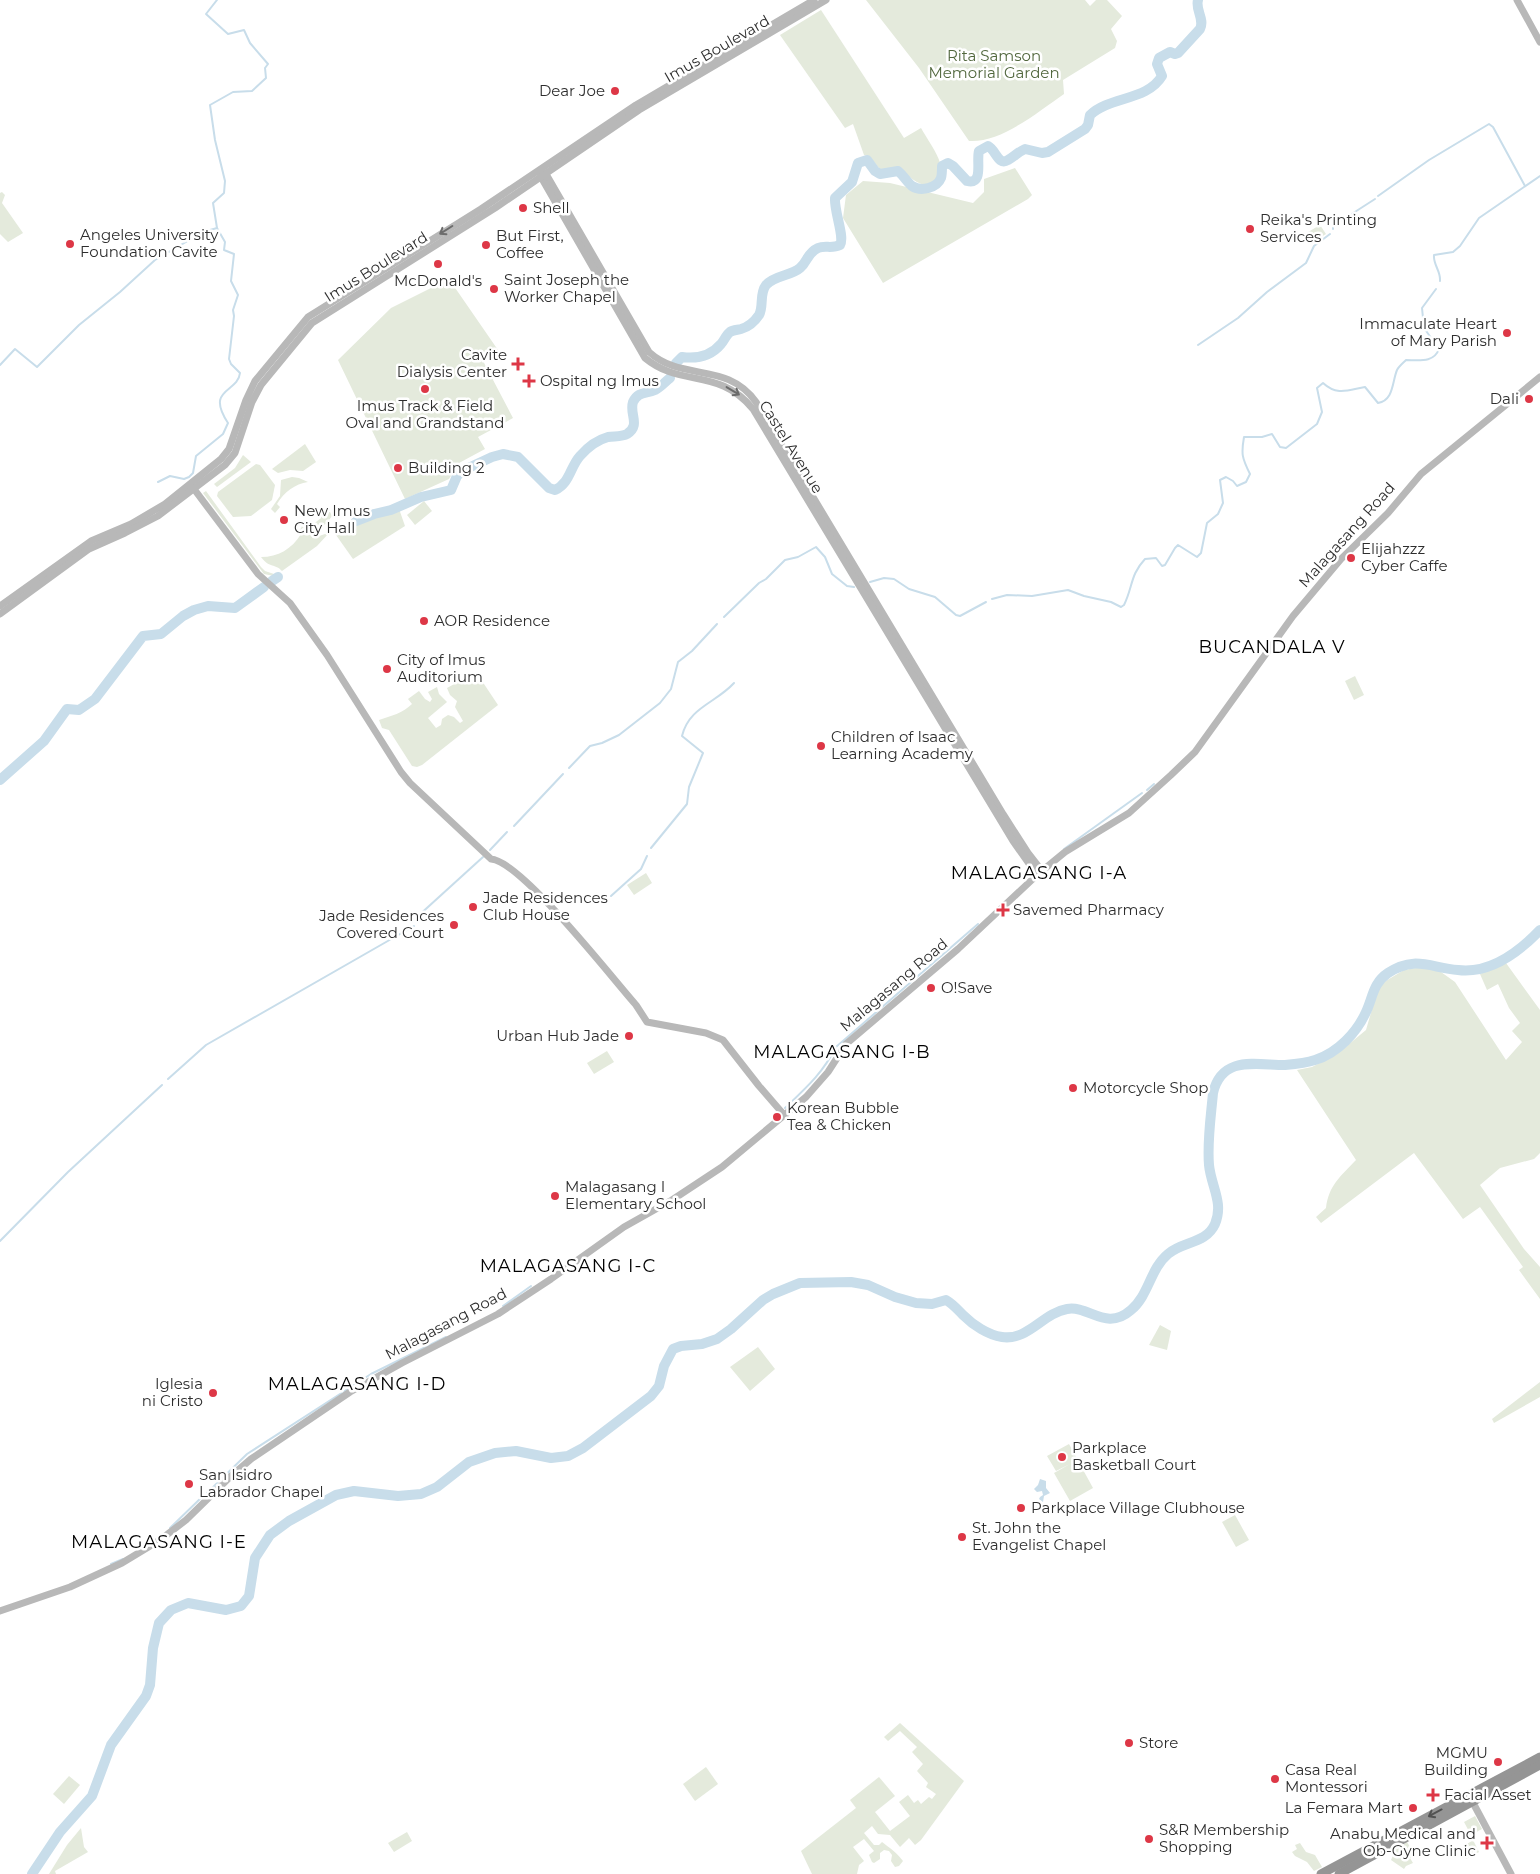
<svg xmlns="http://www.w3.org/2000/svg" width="1540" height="1874" font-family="Montserrat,sans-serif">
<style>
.green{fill:#e4eadc}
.water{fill:#c8ddea}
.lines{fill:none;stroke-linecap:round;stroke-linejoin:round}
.stream{stroke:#c8ddea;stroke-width:2}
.river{stroke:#c8ddea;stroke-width:10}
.secondary{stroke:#b8b8b8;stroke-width:7}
.highway{stroke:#959595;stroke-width:9}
.oneway{stroke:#6c6c6c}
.oneway2{stroke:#525252}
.poi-dot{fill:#dd3746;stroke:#fff;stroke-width:2}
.labels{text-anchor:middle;stroke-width:5;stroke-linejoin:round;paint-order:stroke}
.street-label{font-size:15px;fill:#2e2e2e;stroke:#fff}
.park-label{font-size:15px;fill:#51673d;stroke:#fff}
.poi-label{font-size:15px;fill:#2e2e2e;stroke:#fff;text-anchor:start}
.quarter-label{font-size:18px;letter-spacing:1px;fill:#000;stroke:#fff}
</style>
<rect width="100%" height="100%" fill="#fff"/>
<g class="green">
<path d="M 866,0 L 1085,0 L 1090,6 L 1096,0 L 1107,0 L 1122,16 L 1111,29 L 1117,41 L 1115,48 L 1063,80 L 1064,94 C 1038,112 1001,143 969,141 L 919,68 Z"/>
<path d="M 821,10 L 904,138 L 921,128 C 926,137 938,154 940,163 C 941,168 940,175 938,179 C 928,194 909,178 902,169 L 892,169 L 883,173 L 870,157 L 864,155 L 853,124 L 845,128 L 780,35 Z"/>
<path d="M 1015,168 L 1032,195 L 1028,199 L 883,283 L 843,218 L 846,195 L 863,181 L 890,183 L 973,203 L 984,192 L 984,179 Z"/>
<path d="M 2,192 L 5,195 L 2,203 L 23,233 L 8,242 L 0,234 L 0,193 Z"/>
<path d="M 1320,225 L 1326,234 L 1309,244 L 1303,235 Z"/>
<path d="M 449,279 L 498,350 L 481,357 L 513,418 L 478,437 L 485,449 L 459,463 L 449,479 L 405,499 L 338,360 L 391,308 Z"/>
<path d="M 305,444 L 316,462 L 303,471 L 290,470 L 278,473 L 272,469 Z"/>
<path d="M 243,455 L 251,462 L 217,487 L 214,484 L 235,468 Z"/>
<path d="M 256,464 L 260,465 L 275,485 L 272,500 L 251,516 L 233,517 L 217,496 L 218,492 Z"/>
<path d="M 292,477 L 299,478 L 308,482 C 295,484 284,492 277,504 L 280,507 L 275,513 L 271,509 L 280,496 L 281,480 Z"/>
<path d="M 206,491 L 261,567 L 265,571 L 277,575 L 274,576 L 264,574 L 203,493 Z"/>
<path d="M 424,501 L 432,511 L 415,525 L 407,515 Z"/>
<path d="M 397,503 L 405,526 L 353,559 L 336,535 L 376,515 L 375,511 Z"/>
<path d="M 330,512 L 332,516 L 327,523 L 318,530 L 315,530 L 311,526 L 321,518 L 320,516 L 325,515 L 325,513 Z"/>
<path d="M 302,526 L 313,538 L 325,534 L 328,534 L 317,546 L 282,571 C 275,563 270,569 261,557 C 278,557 292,549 301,534 L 299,532 Z"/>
<path d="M 476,672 L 498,705 L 422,765 L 417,767 L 412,766 L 389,730 L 382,728 L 379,720 C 391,716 403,713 412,704 L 408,699 L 419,691 L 425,699 L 430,702 L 432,699 L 428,692 L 437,687 L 439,694 L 447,702 L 428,718 L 436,728 L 441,725 L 442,719 L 448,715 L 454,717 L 460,723 L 463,721 L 455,707 L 457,701 L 450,695 L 447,688 Z"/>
<path d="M 1355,676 L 1364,695 L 1354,700 L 1345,681 Z"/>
<path d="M 646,873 L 652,883 L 634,895 L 627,885 Z"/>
<path d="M 1506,963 L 1540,1010 L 1540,1153 L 1534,1159 L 1500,1168 L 1480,1185 L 1524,1249 L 1540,1267 L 1540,1299 L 1519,1270 L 1523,1267 L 1480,1207 L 1463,1219 L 1414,1153 L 1321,1223 L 1316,1217 L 1326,1208 C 1329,1185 1340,1177 1356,1160 L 1297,1070 L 1312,1067 L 1337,1054 L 1366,1030 L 1379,985 L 1404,970 L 1422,967 L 1441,972 L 1455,982 L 1506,1060 L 1522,1042 L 1512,1031 L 1520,1023 L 1509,1008 L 1498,984 L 1487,990 L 1480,974 Z"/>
<path d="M 607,1051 L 614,1062 L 594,1074 L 587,1063 Z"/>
<path d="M 1160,1325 L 1171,1331 L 1167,1350 L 1149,1345 Z"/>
<path d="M 758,1347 L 775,1369 L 750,1391 L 730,1367 Z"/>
<path d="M 1540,1382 L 1540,1397 L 1494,1423 L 1492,1419 Z"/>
<path d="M 1069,1444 L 1093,1488 L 1070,1501 L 1054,1473 L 1070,1464 L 1056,1471 L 1047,1456 Z"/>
<path d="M 1235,1515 L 1249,1540 L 1236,1547 L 1222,1522 Z"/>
<path d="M 900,1723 L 964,1781 L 921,1840 L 915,1845 L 909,1838 L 900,1847 L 890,1835 L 878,1834 L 872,1826 L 864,1833 L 874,1845 L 879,1845 L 882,1842 C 890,1848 897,1853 903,1861 L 899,1866 L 895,1867 L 891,1861 L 892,1855 L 889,1851 L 884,1850 L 880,1853 L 880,1859 L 874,1863 L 872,1862 L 869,1855 L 874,1851 L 864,1839 L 853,1847 L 864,1861 L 859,1865 L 857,1874 L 812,1874 L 801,1851 L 856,1808 L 850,1800 L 879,1777 L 895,1796 L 875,1812 L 890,1831 L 910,1816 L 899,1802 L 908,1795 L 914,1803 L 918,1800 L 921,1804 L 929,1797 L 932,1799 L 936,1794 L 926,1787 L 928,1783 L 917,1771 L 923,1764 L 912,1752 L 917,1747 L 900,1731 L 888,1741 L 884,1737 Z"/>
<path d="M 706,1767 L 718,1784 L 695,1801 L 683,1784 Z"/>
<path d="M 69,1776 L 80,1785 L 64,1804 L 53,1794 Z"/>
<path d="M 1475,1816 L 1482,1829 L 1471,1835 L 1464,1822 Z"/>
<path d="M 81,1828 L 84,1847 L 88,1852 L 55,1871 L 56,1874 L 49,1874 L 67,1845 Z"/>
<path d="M 407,1832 L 412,1841 L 394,1852 L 388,1843 Z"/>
<path d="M 1473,1840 L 1479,1852 L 1466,1859 L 1461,1848 Z"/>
<path d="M 1407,1842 L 1415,1855 L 1410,1858 L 1413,1863 L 1406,1866 L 1404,1869 L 1391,1860 L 1396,1849 L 1404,1846 L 1404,1844 Z"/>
<path d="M 1300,1843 L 1306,1852 L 1315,1855 L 1322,1867 L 1314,1871 L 1307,1862 L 1295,1856 L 1292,1852 L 1297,1849 L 1295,1845 Z"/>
</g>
<path class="water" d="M 1040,1479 L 1046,1481 L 1046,1488 L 1050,1493 L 1044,1496 L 1043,1502 L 1039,1499 L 1040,1497 L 1043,1495 L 1042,1491 L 1037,1492 L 1034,1489 L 1038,1485 Z"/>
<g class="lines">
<g class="stream">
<path d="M 1378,196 L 1429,160 L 1489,124 L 1493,127 L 1525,186"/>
<path d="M 1333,229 L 1333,226 L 1375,199"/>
<path d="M 1440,281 C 1441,271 1433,265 1434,255 L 1453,252 L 1460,246 L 1479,218 L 1540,176"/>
<path d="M 1198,345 L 1238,318 L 1267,292 L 1306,263 L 1314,246 L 1330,234"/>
<path d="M 0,365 L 15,349 L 37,367 L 79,325 L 120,292 L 155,260 L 203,232 L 217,228"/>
<path d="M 158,482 L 170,476 L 184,479 L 189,477 L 193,473 L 196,456 L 223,434 L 228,423 C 205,388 238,393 240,373 L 231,364 L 229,359 L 234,316 L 233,310 L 238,295 L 231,281 L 234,254 L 224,250 L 225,242 L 217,228 L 213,203 L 224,193 L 225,181 L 215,140 L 210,105 L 233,92 L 252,91 L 266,78 L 265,68 L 268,64 L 250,43 L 244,30 L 228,34 L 206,14 L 217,0"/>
<path d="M 870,582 L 884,578 L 894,579 L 909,589 L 935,597 L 956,615 L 960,616 L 986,602"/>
<path d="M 992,599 L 1007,595 L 1032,596 L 1068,590 L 1084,596 L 1111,602 L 1121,607 L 1124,605 C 1133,587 1130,575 1145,559 L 1156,558 L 1162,566 L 1165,565 L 1175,548 L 1178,545 L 1197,557 L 1201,553 L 1207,523 L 1218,514 L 1223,503 L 1220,480 L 1226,477 L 1233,481 L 1237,486 L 1246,482 L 1250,474 C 1242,458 1241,454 1244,437 L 1262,437 L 1272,434 L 1280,447 L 1286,448 L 1317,424 L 1322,412 L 1317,388 L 1323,383 C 1337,396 1348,390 1365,387 L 1378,403 C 1394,400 1392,382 1397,370 C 1399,366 1403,363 1406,360 C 1419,360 1434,363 1439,349 L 1424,328 L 1422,308 L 1436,289"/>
<path d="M 724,617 L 759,583 L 766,579 L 785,560 L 798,557 L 816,547 L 825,557 L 832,574 L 847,586 L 854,587"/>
<path d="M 569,768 L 590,746 L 602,743 L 619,735 L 660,703 L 671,689 L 678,662 L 692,651 L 717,624"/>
<path d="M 1147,790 L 1154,784"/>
<path d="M 514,826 L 563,774"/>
<path d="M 651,848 L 687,804 L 689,787 L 703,753 L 682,736 C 689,707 716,703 734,683"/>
<path d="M 1064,849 L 1142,793"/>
<path d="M 490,850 L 507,832"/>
<path d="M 611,896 L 641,869 L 647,856"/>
<path d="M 417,917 L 483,857"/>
<path d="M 168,1079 L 206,1045 L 414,926"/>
<path d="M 785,1108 C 807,1087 822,1074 836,1047 L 978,924"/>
<path d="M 0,1241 L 68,1172 L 162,1085"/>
<path d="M 503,1306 L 531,1286"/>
<path d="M 207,1493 L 247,1454 L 371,1374 L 446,1337"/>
<path d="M 170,1528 L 203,1496"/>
<path d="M 111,1564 L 123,1559"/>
</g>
<g class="river">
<path d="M 676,363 L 682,357 C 697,359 711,356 721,344 C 724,341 726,335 730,332 C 733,330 737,330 741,329 C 748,327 755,321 759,315 C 764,306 759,294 766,285 C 775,275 791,276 800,268 C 808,261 807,253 818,248 C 825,245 832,249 840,245 C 845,237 834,212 835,198 L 852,182 L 858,163 L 867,160 L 875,171 L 880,174 L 898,171 C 904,176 907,182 912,186 C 921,192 937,188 941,178 C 942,175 942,170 942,166 L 948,163 L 953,166 L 967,181 C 984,185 976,161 979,151 L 988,146 C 996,150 998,166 1008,160 C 1014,157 1018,152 1025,149 L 1042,153 L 1048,152 L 1085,129 L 1088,125 L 1090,115 C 1110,96 1147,101 1162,76 L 1157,64 L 1159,58 L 1170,52 L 1175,54 L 1178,53 L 1200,29 C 1205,19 1195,10 1198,0"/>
<path d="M 356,521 L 374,514 L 391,510 L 421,497 L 451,490 L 457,476 L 462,471 L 492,457 L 503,454 L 518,457 L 549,488 L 555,490 C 570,483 570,467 580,456 C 587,448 597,440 608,437 C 614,436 622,437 627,434 C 641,425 629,414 633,402 C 638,391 646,394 655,390 C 661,387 666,381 670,378"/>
<path d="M 272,581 L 278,577"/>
<path d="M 0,780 L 44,741 L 67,709 L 79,710 L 95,699 L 143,636 L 161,634 L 183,616 L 194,610 L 208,606 L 235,608 L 264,587"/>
<path d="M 32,1874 L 60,1832 L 92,1796 L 111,1745 L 146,1696 L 150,1685 L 153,1648 L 159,1623 L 171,1610 L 188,1603 L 226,1610 L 241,1606 L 249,1596 L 255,1558 L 270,1535 L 289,1521 L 336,1495 L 354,1491 L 398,1496 L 421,1494 L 437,1487 L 469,1462 L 495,1453 L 516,1451 L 551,1458 L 568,1456 L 583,1448 L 651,1396 L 659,1386 L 664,1366 L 673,1349 L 681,1346 L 702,1344 L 717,1339 L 731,1329 L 763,1300 L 773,1294 L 800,1283 L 851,1282 L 868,1285 L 895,1297 L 916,1303 L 932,1304 L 946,1300 C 953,1304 957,1309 963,1315 C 973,1325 988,1335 1002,1337 C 1028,1341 1043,1313 1067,1309 C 1089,1305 1106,1332 1131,1310 C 1149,1295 1150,1269 1168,1254 C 1183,1241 1206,1244 1215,1224 C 1224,1203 1211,1186 1209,1165 C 1207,1141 1211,1116 1213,1093 C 1222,1055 1256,1065 1285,1065 C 1296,1064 1306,1063 1315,1060 C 1338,1053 1357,1032 1366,1012 C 1373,997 1373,983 1388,973 C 1415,955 1431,968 1458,970 C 1490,974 1519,952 1540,930"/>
</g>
<g class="secondary">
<path d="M 1517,0 L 1540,42"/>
<path d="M 543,172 L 546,174 L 649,352 C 682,382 727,361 756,402 L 1003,814 L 1028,853 L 1042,871"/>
<path d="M 541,173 L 541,177 L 645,358 C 681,388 719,367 753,409 L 1013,841 L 1037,875"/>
<path d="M 194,489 L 258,574 L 290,603 L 327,655 L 401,772 L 410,783 L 491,859 C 521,861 612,978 636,1005 L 647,1022 L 706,1033 L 723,1040 L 759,1086 L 785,1116"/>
<path d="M 0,606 L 91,541 L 131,524 L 165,504 L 221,459 L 229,449 L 246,400 L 255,381 L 308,317 L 481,209 L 636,105 L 814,0"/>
<path d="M 0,614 L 89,549 L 125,533 L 158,516 L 225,465 L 235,453 L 252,402 L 261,385 L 312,323 L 495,208 L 639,110 L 826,0"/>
<path d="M 0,1611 L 70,1587 L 122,1563 L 160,1540 L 186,1520 L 230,1477 L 251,1459 L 350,1392 L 402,1363 L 498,1314 L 551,1279 L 624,1227 L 672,1200 L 722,1167 L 806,1097 L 828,1072 L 846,1044 L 958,949 L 1037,875 L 1065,852 L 1129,813 L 1171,775 L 1195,752 L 1293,616 L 1341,559 L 1388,513 L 1421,474 L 1540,377"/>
<path d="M 1471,1799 L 1511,1874"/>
</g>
<g class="highway">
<path d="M 1321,1874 L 1540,1757"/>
<path d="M 1339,1874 L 1540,1765"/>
</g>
</g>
<defs><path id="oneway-shaft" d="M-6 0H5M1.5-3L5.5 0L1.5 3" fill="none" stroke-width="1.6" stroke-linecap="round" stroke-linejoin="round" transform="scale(1.25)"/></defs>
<g class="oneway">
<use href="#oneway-shaft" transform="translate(446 230) rotate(148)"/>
<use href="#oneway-shaft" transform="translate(733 391) rotate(31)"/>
</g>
<use class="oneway2" href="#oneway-shaft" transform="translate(1435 1813) rotate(152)"/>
<g class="poi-dot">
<circle cx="615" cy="91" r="5"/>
<circle cx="523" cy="208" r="5"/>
<circle cx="1250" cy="229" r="5"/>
<circle cx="70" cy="244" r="5"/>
<circle cx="486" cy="245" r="5"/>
<circle cx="438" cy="264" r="5"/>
<circle cx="494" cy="289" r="5"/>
<circle cx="1507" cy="333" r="5"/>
<path d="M515.5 356.5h5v5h5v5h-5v5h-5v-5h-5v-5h5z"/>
<path d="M526.5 373.5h5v5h5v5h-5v5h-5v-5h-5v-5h5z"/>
<circle cx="425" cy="389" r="5"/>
<circle cx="1529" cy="399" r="5"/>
<circle cx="398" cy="468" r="5"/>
<circle cx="284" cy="520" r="5"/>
<circle cx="1351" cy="558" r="5"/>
<circle cx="424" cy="621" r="5"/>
<circle cx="387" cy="669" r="5"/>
<circle cx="821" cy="746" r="5"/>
<circle cx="473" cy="907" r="5"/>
<path d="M1000.5 902.5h5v5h5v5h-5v5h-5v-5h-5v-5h5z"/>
<circle cx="454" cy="925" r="5"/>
<circle cx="931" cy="988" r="5"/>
<circle cx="629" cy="1036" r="5"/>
<circle cx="1073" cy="1088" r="5"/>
<circle cx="777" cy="1117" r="5"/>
<circle cx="555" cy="1196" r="5"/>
<circle cx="213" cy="1393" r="5"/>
<circle cx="1062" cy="1457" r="5"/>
<circle cx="189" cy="1484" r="5"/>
<circle cx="1021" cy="1508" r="5"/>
<circle cx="962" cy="1537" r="5"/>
<circle cx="1129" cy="1743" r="5"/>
<circle cx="1498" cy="1762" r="5"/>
<circle cx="1275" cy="1779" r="5"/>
<path d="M1430.5 1787.5h5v5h5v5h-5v5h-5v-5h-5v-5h5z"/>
<circle cx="1413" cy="1808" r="5"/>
<circle cx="1149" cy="1839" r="5"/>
<path d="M1484.5 1835.5h5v5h5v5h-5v5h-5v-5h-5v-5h5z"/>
</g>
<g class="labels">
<g class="street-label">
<text transform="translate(717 49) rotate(-30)" y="5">Imus Boulevard</text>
<text transform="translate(376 267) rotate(-32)" y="5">Imus Boulevard</text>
<text transform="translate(791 447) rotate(58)" y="5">Castel Avenue</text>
<text transform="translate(1347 535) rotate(-48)" y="5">Malagasang Road</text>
<text transform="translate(894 985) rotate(-40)" y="5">Malagasang Road</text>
<text transform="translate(446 1324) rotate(-28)" y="5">Malagasang Road</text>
</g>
<g class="park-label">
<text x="994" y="61">Rita Samson<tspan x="994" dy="17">Memorial Garden</tspan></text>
</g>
<g class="poi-label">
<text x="605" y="96" text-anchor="end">Dear Joe</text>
<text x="533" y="213">Shell</text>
<text x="1260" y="225">Reika's Printing<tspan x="1260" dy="17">Services</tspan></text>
<text x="80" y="240">Angeles University<tspan x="80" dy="17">Foundation Cavite</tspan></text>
<text x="496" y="241">But First,<tspan x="496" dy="17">Coffee</tspan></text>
<text x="504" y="285">Saint Joseph the<tspan x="504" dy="17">Worker Chapel</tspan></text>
<text x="438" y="286" text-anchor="middle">McDonald's</text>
<text x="1497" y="329" text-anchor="end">Immaculate Heart<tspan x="1497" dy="17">of Mary Parish</tspan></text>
<text x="507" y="360" text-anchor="end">Cavite<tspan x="507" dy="17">Dialysis Center</tspan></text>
<text x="540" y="386">Ospital ng Imus</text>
<text x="1519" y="404" text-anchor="end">Dali</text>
<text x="425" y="411" text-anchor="middle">Imus Track &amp; Field<tspan x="425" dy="17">Oval and Grandstand</tspan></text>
<text x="408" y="473">Building 2</text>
<text x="294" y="516">New Imus<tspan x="294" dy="17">City Hall</tspan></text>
<text x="1361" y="554">Elijahzzz<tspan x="1361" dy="17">Cyber Caffe</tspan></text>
<text x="434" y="626">AOR Residence</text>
<text x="397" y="665">City of Imus<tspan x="397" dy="17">Auditorium</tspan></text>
<text x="831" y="742">Children of Isaac<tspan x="831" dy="17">Learning Academy</tspan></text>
<text x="483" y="903">Jade Residences<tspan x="483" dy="17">Club House</tspan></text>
<text x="1013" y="915">Savemed Pharmacy</text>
<text x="444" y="921" text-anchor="end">Jade Residences<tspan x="444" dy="17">Covered Court</tspan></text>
<text x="941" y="993">O!Save</text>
<text x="619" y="1041" text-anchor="end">Urban Hub Jade</text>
<text x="1083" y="1093">Motorcycle Shop</text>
<text x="787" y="1113">Korean Bubble<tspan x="787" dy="17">Tea &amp; Chicken</tspan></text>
<text x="565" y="1192">Malagasang I<tspan x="565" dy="17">Elementary School</tspan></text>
<text x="203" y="1389" text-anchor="end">Iglesia<tspan x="203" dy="17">ni Cristo</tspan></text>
<text x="1072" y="1453">Parkplace<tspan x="1072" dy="17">Basketball Court</tspan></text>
<text x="199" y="1480">San Isidro<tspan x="199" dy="17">Labrador Chapel</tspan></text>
<text x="1031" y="1513">Parkplace Village Clubhouse</text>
<text x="972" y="1533">St. John the<tspan x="972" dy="17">Evangelist Chapel</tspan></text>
<text x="1139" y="1748">Store</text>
<text x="1488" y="1758" text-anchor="end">MGMU<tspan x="1488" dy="17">Building</tspan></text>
<text x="1285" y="1775">Casa Real<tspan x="1285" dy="17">Montessori</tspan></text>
<text x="1444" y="1800">Facial Asset</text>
<text x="1403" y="1813" text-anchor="end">La Femara Mart</text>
<text x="1159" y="1835">S&amp;R Membership<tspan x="1159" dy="17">Shopping</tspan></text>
<text x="1476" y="1839" text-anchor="end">Anabu Medical and<tspan x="1476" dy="17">Ob-Gyne Clinic</tspan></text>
</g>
<g class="quarter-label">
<text x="1272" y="653">BUCANDALA V</text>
<text x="1039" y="879">MALAGASANG I-A</text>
<text x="842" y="1058">MALAGASANG I-B</text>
<text x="568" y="1272">MALAGASANG I-C</text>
<text x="357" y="1390">MALAGASANG I-D</text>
<text x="159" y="1548">MALAGASANG I-E</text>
</g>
</g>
</svg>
